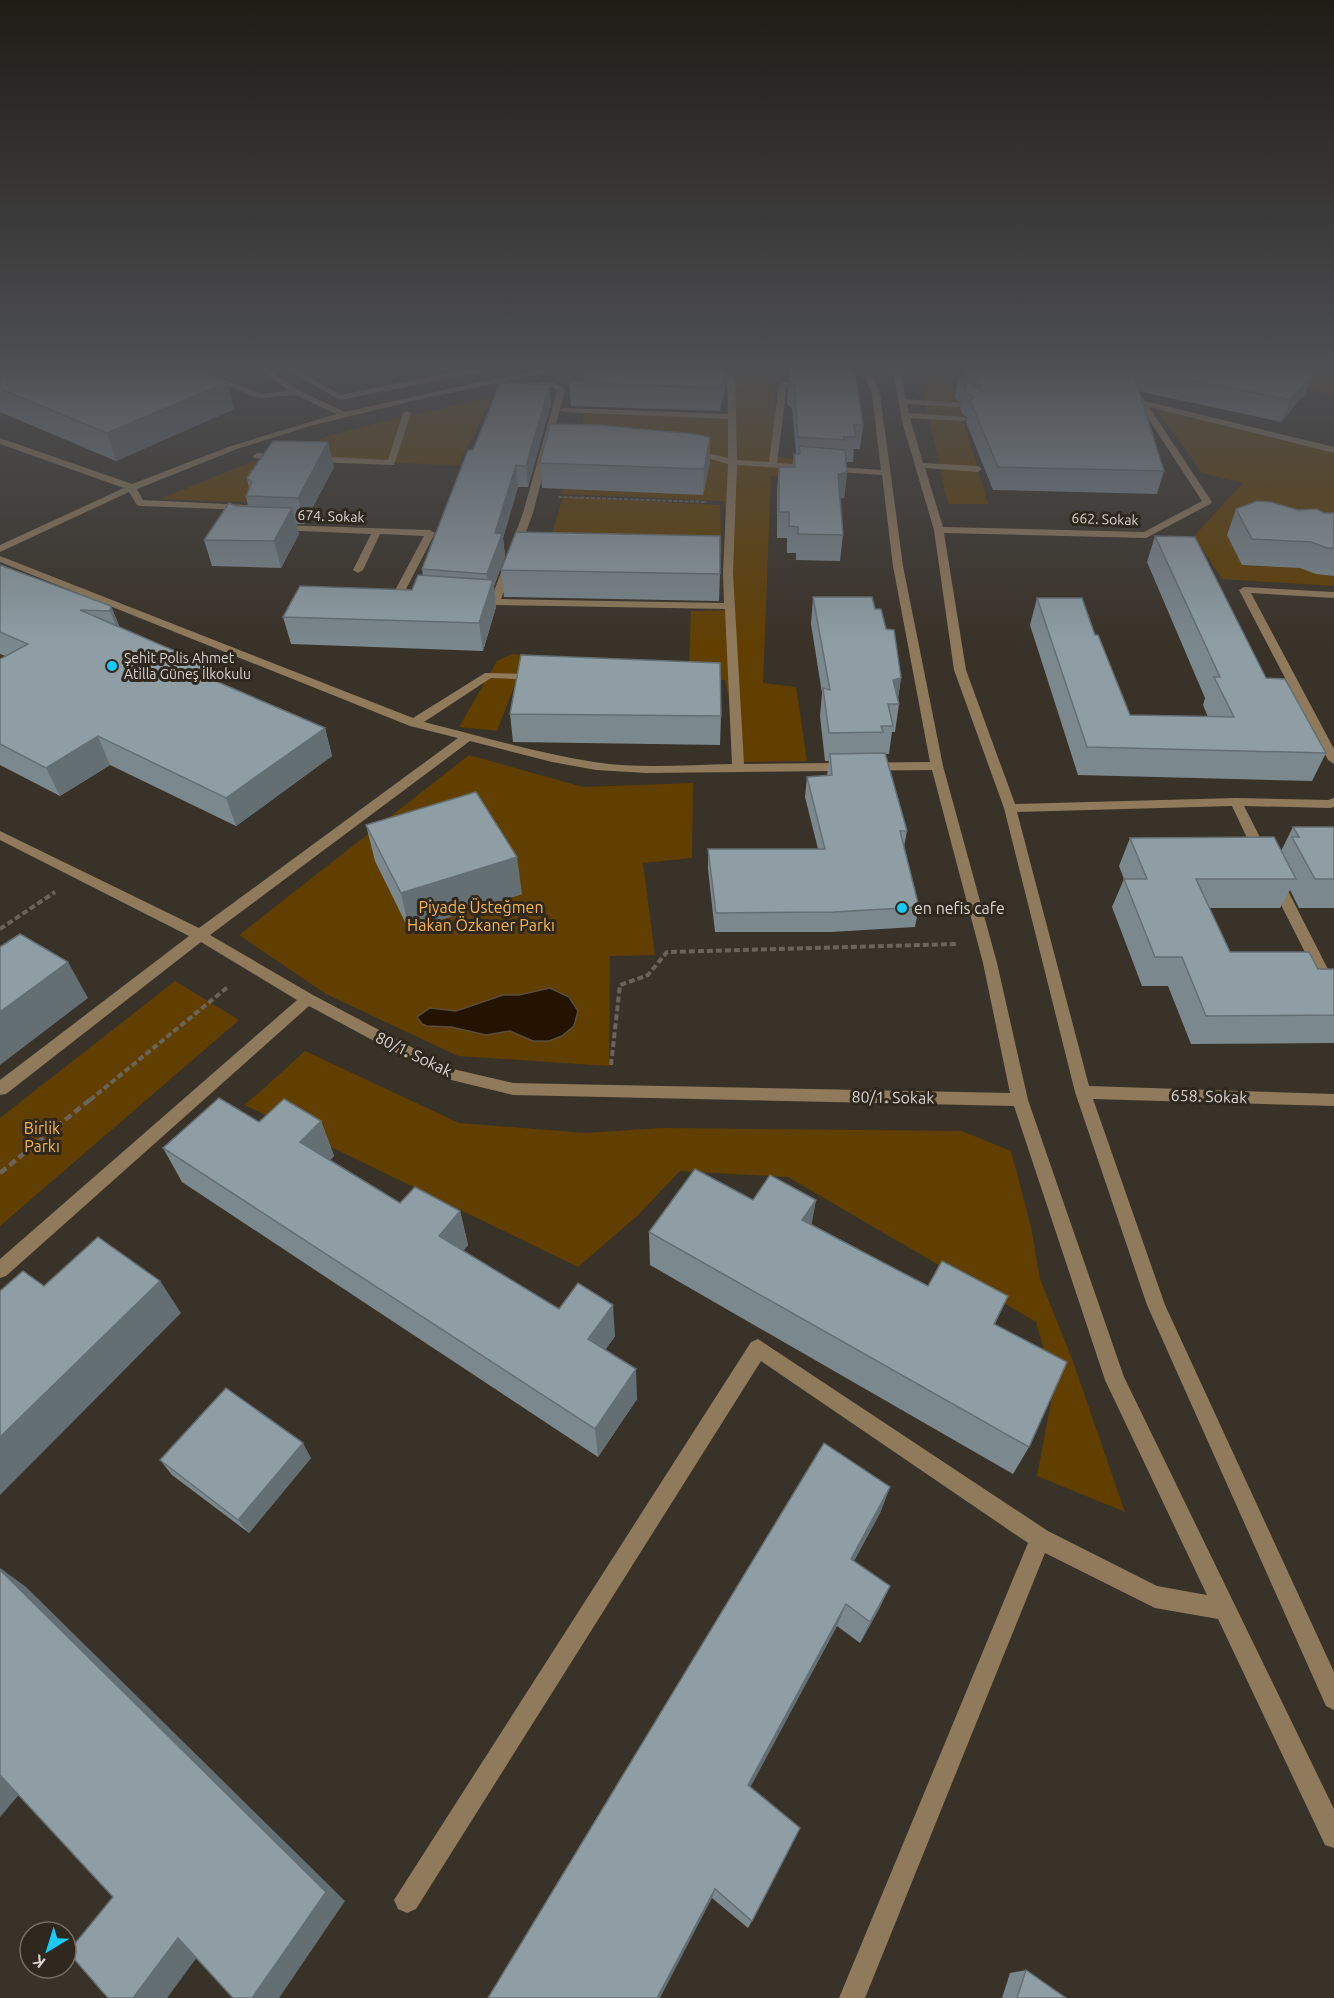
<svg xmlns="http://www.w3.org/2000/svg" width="1334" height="1998" font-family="Ubuntu,sans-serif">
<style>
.green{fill:#613f01}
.water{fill:#231300;stroke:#5a4d3e;stroke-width:1.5}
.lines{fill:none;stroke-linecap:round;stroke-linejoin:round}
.path-far2{stroke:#6a645b;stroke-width:2;stroke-dasharray:4 1.5;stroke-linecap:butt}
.path-far1{stroke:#6a645b;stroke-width:4;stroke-dasharray:6 3;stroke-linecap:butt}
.path{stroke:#6a645b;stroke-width:4.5;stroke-dasharray:8 4;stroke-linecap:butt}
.minor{fill:#907a5c;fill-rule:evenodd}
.wall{fill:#7b888e}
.shaded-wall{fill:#646f74}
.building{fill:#8f9ea5;stroke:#646f74;stroke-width:1.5}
.poi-dot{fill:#17cafb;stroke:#2f281e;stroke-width:2}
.labels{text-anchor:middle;stroke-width:6;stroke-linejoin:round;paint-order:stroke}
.far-street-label{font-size:14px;fill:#d9d4ce;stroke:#2f281e}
.far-poi-label{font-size:14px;fill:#d9d4ce;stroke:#2f281e;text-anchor:start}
.park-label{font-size:16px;fill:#fab64c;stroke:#2f281e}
.poi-label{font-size:16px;fill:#d9d4ce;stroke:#2f281e;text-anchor:start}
.street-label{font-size:16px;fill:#d9d4ce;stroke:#2f281e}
</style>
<rect width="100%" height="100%" fill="#393228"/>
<g class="green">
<path d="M 695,366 L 844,366 L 851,370 L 858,384 L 773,383 L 778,457 L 831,463 L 834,478 L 771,476 L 763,683 L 796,687 L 807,761 L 742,762 L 725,680 L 517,679 L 497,731 L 459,727 L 497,661 L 512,654 L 689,665 L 691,611 L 735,610 L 724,501 L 561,494 L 581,438 L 584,410 L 735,416 L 737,388 L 566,381 Z"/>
<path d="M 917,366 L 947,366 L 988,504 L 948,504 Z"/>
<path d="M 1232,366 L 1304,366 L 1306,371 L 1334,377 L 1334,396 L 1236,373 Z"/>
<path d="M 493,397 L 458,465 L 264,459 L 332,435 L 398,418 Z"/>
<path d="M 1156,409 L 1334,453 L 1334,586 L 1222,579 L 1194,536 L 1243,483 L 1202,473 Z"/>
<path d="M 254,461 L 274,462 L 245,502 L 160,499 Z"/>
<path d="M 563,497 L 720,505 L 722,554 L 546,553 Z"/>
<path d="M 469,755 L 583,787 L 693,783 L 692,858 L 643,863 L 655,955 L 610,956 L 609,1066 L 458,1056 L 326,994 L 239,935 Z"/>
<path d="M 175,981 L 239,1020 L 0,1226 L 0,1118 Z"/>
<path d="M 305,1051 L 459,1123 L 586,1133 L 661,1128 L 962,1131 L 1011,1151 L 1031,1227 L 1040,1279 L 1071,1356 L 1125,1512 L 1037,1476 L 1054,1386 L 1036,1322 L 788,1177 L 680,1171 L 637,1216 L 578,1267 L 245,1105 Z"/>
</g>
<path class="water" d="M 550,988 L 569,997 L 578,1011 L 574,1026 L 562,1036 L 549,1041 L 533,1041 L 510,1031 L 486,1035 L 451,1027 L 427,1026 L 422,1024 L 417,1017 L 430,1008 L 456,1011 L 503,995 L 519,995 Z"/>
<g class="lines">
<path class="path-far2" d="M 558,497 L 707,502"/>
<g class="path-far1">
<path d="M 0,929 L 55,892"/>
<path d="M 611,1065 L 620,985 L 648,975 L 667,952 L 957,944"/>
<path d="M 90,1100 L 229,986"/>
</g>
<path class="path" d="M 0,1173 L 92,1098"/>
<g class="minor">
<path d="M 177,366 L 187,366 L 262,394 L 289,391 L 256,366 L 264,366 L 300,391 L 345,412 L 497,378 L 564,366 L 579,366 L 421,399 L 310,426 L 237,449 L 137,489 L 143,500 L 246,505 L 249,506 L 249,510 L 140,506 L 137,505 L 129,492 L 0,552 L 0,545 L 124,488 L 0,444 L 0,438 L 132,484 L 231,446 L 336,414 L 296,395 L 258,398 Z"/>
<path d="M 280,366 L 289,366 L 341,395 L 432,376 L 496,366 L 512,366 L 340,400 Z"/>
<path d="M 727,366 L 735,366 L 737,460 L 769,462 L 779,384 L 783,382 L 810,382 L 810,386 L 787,386 L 777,463 L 881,470 L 872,394 L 862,366 L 870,366 L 880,394 L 903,566 L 943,766 L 997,963 L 1028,1100 L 1124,1377 L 1334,1809 L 1334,1848 L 1325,1845 L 1218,1619 L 1155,1608 L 1045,1553 L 865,1998 L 839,1998 L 1028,1543 L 761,1361 L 416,1909 L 407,1913 L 398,1909 L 394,1900 L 751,1342 L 758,1339 L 1048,1531 L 1157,1586 L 1207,1595 L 1105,1380 L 1014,1106 L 513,1095 L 443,1078 L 309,1006 L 6,1276 L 0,1278 L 0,1259 L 297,1000 L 201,942 L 6,1094 L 0,1095 L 0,1080 L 189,936 L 0,840 L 0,831 L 199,928 L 458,738 L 410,726 L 0,562 L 0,556 L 413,718 L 485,673 L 536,674 L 542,677 L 536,680 L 491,678 L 424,722 C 480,736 536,753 594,762 C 639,769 686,765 732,764 L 725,609 L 495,605 L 490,602 L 523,513 L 557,391 L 553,387 L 540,386 L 540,382 C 550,381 558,383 565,390 L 533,513 L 501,599 L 724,603 L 723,573 L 728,464 L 686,452 L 690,449 L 728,458 L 728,419 L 564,412 L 560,410 L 564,408 L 728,414 ZM 737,465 L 882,475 L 893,566 L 930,762 L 744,764 L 733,573 ZM 470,741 L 552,762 L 596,770 L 647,773 L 932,770 L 983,963 L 1010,1093 L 513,1083 L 453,1069 L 313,995 L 210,935 Z"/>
<path d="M 892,366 L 900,366 L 906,399 L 959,403 L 963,405 L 959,407 L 907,404 L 909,413 L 963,417 L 967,419 L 963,421 L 910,418 L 923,463 L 978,466 L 982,469 L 978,472 L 925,468 L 943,527 L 1144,532 L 1202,501 L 1114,366 L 1122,366 L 1145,401 L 1334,447 L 1334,453 L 1149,407 L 1212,502 L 1210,504 L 1146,538 L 944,533 L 966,670 L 1015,804 L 1236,798 L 1328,800 L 1334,798 L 1334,807 L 1330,808 L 1244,806 L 1269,855 L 1262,859 L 1255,855 L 1232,806 L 1017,812 L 1089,1086 L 1334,1094 L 1334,1106 L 1093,1099 L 1165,1305 L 1334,1672 L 1334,1710 L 1326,1706 L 1147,1305 L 1075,1092 L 1004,808 L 954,670 L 934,530 L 903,425 Z"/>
<path d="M 407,411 L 411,413 L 394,465 L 312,462 L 308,459 L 312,456 L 388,460 L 403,413 Z"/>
<path d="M 257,453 L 282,455 L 286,458 L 282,461 L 254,458 L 253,456 Z"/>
<path d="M 279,525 L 430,530 L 435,533 L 404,593 L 413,596 C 409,601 396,601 392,596 L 424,536 L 380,534 L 363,570 L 358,573 L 353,570 L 371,534 L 276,530 L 274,528 Z"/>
<path d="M 1244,587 L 1334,592 L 1334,598 L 1251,593 L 1334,749 L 1334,764 L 1328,760 L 1239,590 Z"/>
<path d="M 1276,876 L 1283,881 L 1334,981 L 1334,1002 L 1329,1000 L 1327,996 L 1269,881 Z"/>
</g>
</g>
<g class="wall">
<path d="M 0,366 L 234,409 L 116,461 L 0,412 Z"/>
<path d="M 584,366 L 726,366 L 725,389 L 720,411 L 571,406 L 569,382 L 585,382 Z"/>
<path d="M 964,366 L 1279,366 L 1313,373 L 1305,394 L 1281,422 L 1142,392 L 1138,386 L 1164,471 L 1157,494 L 993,490 L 966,422 L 967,417 L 963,415 L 960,409 L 961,403 L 957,401 L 955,396 L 959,375 L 969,382 Z"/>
<path d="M 789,380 L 863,425 L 860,449 L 854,449 L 853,462 L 846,462 L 847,472 L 844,498 L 840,498 L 843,535 L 840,561 L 796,560 L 796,553 L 787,553 L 787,538 L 777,538 L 777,492 L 779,467 L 793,467 L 794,454 L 796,454 L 792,408 L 787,404 Z"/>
<path d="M 551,404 L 528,487 L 518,487 L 503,538 L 505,556 L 494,586 L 496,607 L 483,651 L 291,644 L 283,617 L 412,590 L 423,576 L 422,569 L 473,450 Z"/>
<path d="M 710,462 L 703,495 L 542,488 L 540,463 Z"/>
<path d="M 334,467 L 304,524 L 296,524 L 299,534 L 281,568 L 212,566 L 204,540 L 236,506 L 248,507 L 246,496 L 249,488 L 247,478 Z"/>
<path d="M 1236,509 L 1298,510 L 1324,513 L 1334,513 L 1334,576 L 1316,574 L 1300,568 L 1242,565 L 1227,535 Z"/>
<path d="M 1155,536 L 1266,678 L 1326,753 L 1312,781 L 1078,775 L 1030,625 L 1037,598 L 1095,635 L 1130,715 L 1208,717 L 1203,705 L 1205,698 L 1147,562 Z"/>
<path d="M 0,565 L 111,606 L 120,628 L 212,667 L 217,682 L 325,728 L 332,756 L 236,826 L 110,765 L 60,796 L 0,765 L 0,659 L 5,656 L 0,654 Z"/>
<path d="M 501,570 L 720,574 L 719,601 L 504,597 Z"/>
<path d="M 813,597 L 875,609 L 886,629 L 901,678 L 898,698 L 899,704 L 895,732 L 892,732 L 889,754 L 885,754 L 907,831 L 904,847 L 919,907 L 915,927 L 831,932 L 715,932 L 708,869 L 708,849 L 818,849 L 805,797 L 807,777 L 827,776 L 829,761 L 825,761 L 820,716 L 822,693 L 811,624 Z"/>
<path d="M 510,714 L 721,716 L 720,745 L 513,742 Z"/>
<path d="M 366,825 L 522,894 L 409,930 L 375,861 Z"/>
<path d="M 1293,827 L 1334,827 L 1334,908 L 1299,908 L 1290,890 L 1280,908 L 1209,908 L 1230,952 L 1318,969 L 1334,969 L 1334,1043 L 1191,1044 L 1168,986 L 1142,986 L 1112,907 L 1124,879 L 1119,866 L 1130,838 L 1281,851 Z"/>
<path d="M 321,1121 L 334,1156 L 330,1160 L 400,1203 L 460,1211 L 468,1245 L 463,1251 L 559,1309 L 615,1336 L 605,1350 L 637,1399 L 598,1457 L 182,1182 L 163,1148 L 259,1122 Z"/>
<path d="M 753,1200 L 816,1200 L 811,1224 L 928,1286 L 1008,1296 L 995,1324 L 1029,1447 L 1013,1474 L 650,1265 L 649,1232 Z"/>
<path d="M 311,1458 L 249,1533 L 172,1475 L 160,1460 Z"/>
<path d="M 890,1487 L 880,1513 L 854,1561 L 890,1586 L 879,1609 L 860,1643 L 837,1626 L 750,1787 L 752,1921 L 748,1928 L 712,1898 L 488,1998 Z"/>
<path d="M 1026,1970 L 1066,1998 L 1002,1998 L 1010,1973 Z"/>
</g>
<g class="shaded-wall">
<path d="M 726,366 L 725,389 L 720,411 L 721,388 Z"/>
<path d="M 1313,373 L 1305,394 L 1281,422 L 1290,400 Z"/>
<path d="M 227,382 L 234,409 L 116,461 L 107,433 Z"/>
<path d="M 550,384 L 551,404 L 528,487 L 526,466 Z"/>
<path d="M 710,437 L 710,462 L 703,495 L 704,469 Z"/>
<path d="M 328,442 L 334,467 L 304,524 L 298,498 Z"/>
<path d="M 516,465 L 518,487 L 503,538 L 505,556 L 494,586 L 496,607 L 483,651 L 479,623 L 489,593 L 487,574 L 495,533 Z"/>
<path d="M 847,472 L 844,498 L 835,499 L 838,474 Z"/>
<path d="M 292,508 L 299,534 L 281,568 L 274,541 Z"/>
<path d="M 111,606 L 122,633 L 121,639 L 110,611 Z"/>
<path d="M 212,667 L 221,695 L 199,674 Z"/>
<path d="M 901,678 L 897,704 L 893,680 Z"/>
<path d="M 325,728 L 332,756 L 236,826 L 226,798 Z"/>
<path d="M 98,736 L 110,765 L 60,796 L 46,768 Z"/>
<path d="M 517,857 L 522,894 L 409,930 L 401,893 Z"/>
<path d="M 68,962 L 88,998 L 0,1065 L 0,1012 Z"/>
<path d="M 321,1121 L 334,1156 L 314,1176 L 300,1142 Z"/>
<path d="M 816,1200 L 810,1233 L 802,1220 Z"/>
<path d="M 460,1211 L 468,1245 L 448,1269 L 439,1236 Z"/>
<path d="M 160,1281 L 181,1313 L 0,1495 L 0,1437 Z"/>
<path d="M 613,1305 L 615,1336 L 591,1370 L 588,1339 Z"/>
<path d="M 636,1369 L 637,1399 L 598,1457 L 595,1429 Z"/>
<path d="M 303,1443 L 311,1458 L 249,1533 L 238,1520 Z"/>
<path d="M 890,1487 L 880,1513 L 842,1582 L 851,1559 Z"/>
<path d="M 0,1568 L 26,1587 L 345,1901 L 279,1998 L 252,1998 L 0,1570 Z"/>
<path d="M 890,1586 L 879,1609 L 860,1643 L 870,1622 Z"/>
<path d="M 846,1604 L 837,1626 L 744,1799 L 748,1785 Z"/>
<path d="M 0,1770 L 29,1783 L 0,1817 Z"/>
<path d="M 715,1889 L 712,1898 L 660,1998 L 657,1998 Z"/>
<path d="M 178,1938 L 206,1945 L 167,1998 L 133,1998 Z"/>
</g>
<g class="building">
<path d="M 0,366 L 180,366 L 227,382 L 107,433 L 0,389 Z"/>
<path d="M 589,366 L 726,366 L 721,388 L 569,382 L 602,382 Z"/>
<path d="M 791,366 L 854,366 L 863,425 L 854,425 L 856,437 L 844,437 L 844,440 L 798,437 L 794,384 L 789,380 Z"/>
<path d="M 974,366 L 1131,366 L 1164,471 L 998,467 L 970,400 L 973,397 L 967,393 L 964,387 L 969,383 L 961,379 L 959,375 L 982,392 Z"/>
<path d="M 1144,366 L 1279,366 L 1313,373 L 1290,400 L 1148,371 Z"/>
<path d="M 500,383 L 550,384 L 526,466 L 516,465 L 495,533 L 502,534 L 487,574 L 422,569 L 468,450 L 473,450 Z"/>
<path d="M 550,424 L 599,425 L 694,434 L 710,437 L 704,469 L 540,463 Z"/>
<path d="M 273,441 L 328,442 L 298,498 L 246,496 L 252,482 L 247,478 Z"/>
<path d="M 799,446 L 845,450 L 847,472 L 838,474 L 843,535 L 798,534 L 798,527 L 789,526 L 789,512 L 779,512 L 779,467 L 795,467 L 794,454 L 800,454 Z"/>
<path d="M 1257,501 L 1271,502 L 1298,510 L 1317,509 L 1324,513 L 1334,513 L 1334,548 L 1327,548 L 1311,542 L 1252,539 L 1236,509 Z"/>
<path d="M 229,503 L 236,506 L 292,508 L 274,541 L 204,540 Z"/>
<path d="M 516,532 L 720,536 L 720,574 L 501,570 Z"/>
<path d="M 1155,536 L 1195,537 L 1266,678 L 1285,679 L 1326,753 L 1087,747 L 1037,598 L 1082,598 L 1095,635 L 1098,635 L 1130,715 L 1234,717 L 1214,677 L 1220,677 Z"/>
<path d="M 0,565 L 111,606 L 110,611 L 80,610 L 212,667 L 199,674 L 325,728 L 226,798 L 98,736 L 46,768 L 0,744 L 0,659 L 28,644 L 0,632 Z"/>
<path d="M 418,575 L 493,580 L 479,623 L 283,617 L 300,586 L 412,590 Z"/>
<path d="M 813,597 L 872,597 L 875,609 L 881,609 L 886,629 L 894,630 L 901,678 L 893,680 L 899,704 L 888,704 L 893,726 L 881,726 L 883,732 L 829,733 L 823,688 L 830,690 Z"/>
<path d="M 521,655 L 720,663 L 721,716 L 510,714 Z"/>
<path d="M 885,753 L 907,831 L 900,831 L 919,907 L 834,912 L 716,913 L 708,849 L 825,849 L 807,777 L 832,775 L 830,754 Z"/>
<path d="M 476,792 L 517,857 L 401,893 L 366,825 Z"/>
<path d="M 1293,827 L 1334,827 L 1334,879 L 1315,879 L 1292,837 L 1299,837 Z"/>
<path d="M 1274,837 L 1296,879 L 1196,879 L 1230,952 L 1309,952 L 1318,969 L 1334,969 L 1334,1015 L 1206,1016 L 1182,957 L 1155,957 L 1124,879 L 1147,879 L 1130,838 Z"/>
<path d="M 20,934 L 68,962 L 0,1012 L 0,947 Z"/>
<path d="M 219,1098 L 259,1122 L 284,1099 L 321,1121 L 300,1142 L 400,1203 L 415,1187 L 460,1211 L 439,1236 L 559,1309 L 578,1283 L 613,1305 L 588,1339 L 636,1369 L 595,1429 L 163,1148 Z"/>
<path d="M 695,1169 L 753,1200 L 770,1175 L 816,1200 L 802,1220 L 928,1286 L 942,1261 L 1008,1296 L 994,1324 L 1067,1362 L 1029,1447 L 649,1232 Z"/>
<path d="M 98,1237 L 160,1281 L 0,1437 L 0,1291 L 23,1271 L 44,1286 Z"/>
<path d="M 226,1388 L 303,1443 L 238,1520 L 160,1460 Z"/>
<path d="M 824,1443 L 890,1487 L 851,1559 L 890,1586 L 870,1622 L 846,1604 L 748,1785 L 800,1828 L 752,1921 L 715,1889 L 657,1998 L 488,1998 Z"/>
<path d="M 0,1570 L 326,1892 L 252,1998 L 233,1998 L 178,1938 L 133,1998 L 108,1998 L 68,1952 L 113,1897 L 0,1775 Z"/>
<path d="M 1026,1970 L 1066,1998 L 1017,1998 Z"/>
</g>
<linearGradient id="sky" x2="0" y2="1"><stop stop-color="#1f1c16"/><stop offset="0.57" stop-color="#4e4f53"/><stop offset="1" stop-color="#4e4f53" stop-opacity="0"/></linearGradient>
<rect width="1334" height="645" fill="url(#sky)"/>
<g class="poi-dot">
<circle cx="112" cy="666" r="6"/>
<circle cx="902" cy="908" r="6"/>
</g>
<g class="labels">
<g class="far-street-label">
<text transform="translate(331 516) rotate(2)" y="5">674. Sokak</text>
<text transform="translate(1105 519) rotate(2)" y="5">662. Sokak</text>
</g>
<g class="far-poi-label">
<text x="124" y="663">Şehit Polis Ahmet<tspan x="124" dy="16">Atilla Güneş İlkokulu</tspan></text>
</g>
<g class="park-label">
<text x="481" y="913">Piyade Üsteğmen<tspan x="481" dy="18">Hakan Özkaner Parkı</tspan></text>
<text x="42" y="1134">Birlik<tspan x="42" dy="18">Parkı</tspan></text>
</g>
<g class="poi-label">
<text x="914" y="914">en nefis cafe</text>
</g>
<g class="street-label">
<text transform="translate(414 1054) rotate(26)" y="6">80/1. Sokak</text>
<text transform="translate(1209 1096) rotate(2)" y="6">658. Sokak</text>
<text transform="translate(893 1097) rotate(1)" y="6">80/1. Sokak</text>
</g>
</g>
<g transform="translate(48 1950) rotate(218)"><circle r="28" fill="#2f281e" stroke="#736d64" stroke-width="1.5"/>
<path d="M0-4.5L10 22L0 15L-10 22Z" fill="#17cafb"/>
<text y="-9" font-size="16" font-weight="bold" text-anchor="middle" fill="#d9d4ce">K</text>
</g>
</svg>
